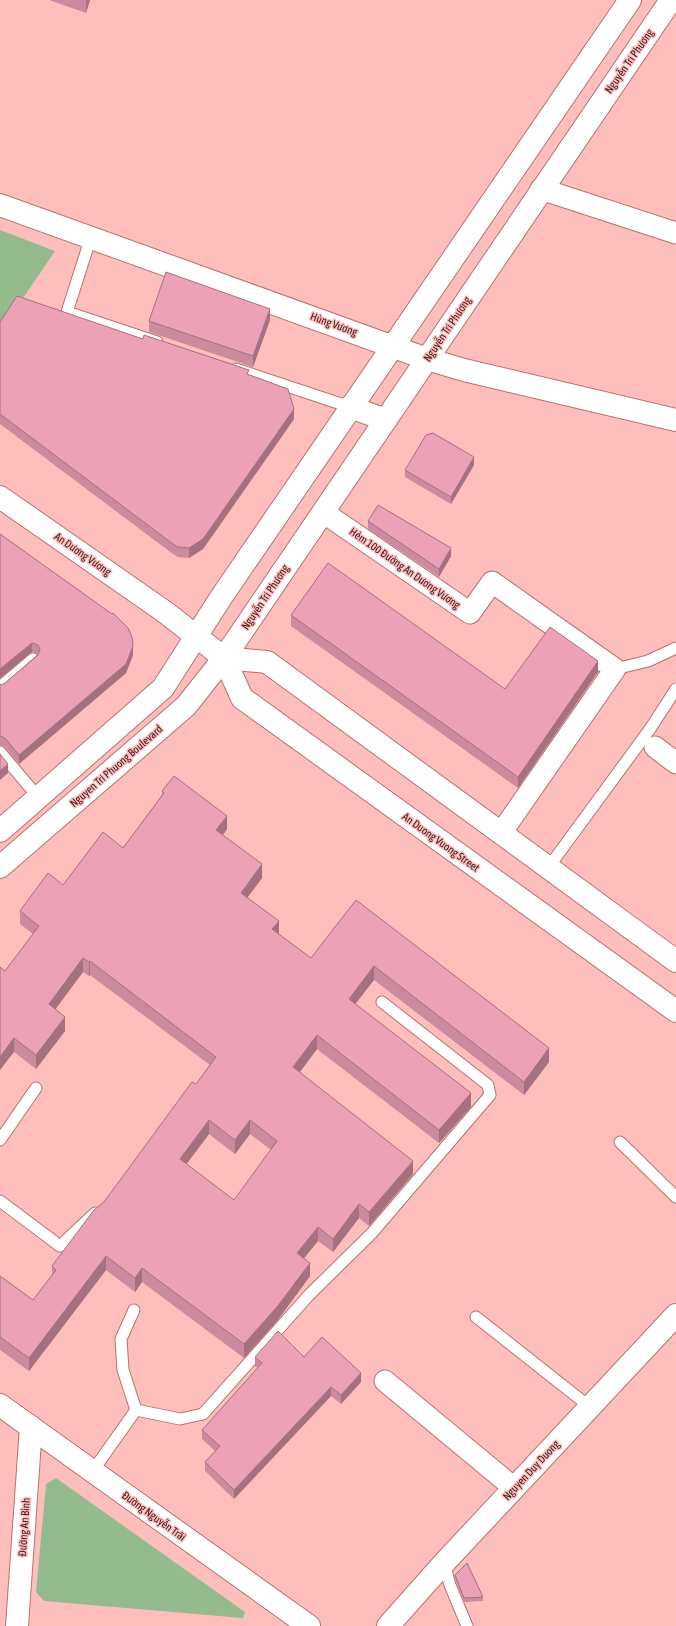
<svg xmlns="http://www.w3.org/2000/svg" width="676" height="1626" font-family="'Asap Condensed',sans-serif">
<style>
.green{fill:#94bb8e}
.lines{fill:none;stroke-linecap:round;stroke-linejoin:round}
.service-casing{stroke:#ba7170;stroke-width:13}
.minor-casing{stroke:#ba7170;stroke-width:23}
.tertiary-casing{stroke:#ba7170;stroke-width:24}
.secondary-casing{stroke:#ba7170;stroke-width:24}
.primary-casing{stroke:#ba7170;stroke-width:24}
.service{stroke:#fff;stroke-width:11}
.minor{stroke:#fff;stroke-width:21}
.tertiary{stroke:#fff;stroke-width:22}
.secondary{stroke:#fff;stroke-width:22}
.primary{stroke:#fff;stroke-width:22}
.wall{fill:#cb8a9d;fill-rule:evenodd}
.shaded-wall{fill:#a5717f}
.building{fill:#eca1b6;stroke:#a5717f;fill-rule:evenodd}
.labels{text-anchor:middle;stroke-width:3;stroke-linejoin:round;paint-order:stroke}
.street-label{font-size:11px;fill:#351818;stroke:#febebc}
</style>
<rect width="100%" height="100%" fill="#febebc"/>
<g class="green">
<path d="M 0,230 L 55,251 L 0,332 Z"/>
<path d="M 56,1478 L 245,1612 L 243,1618 L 44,1601 L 36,1592 L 46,1484 Z"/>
</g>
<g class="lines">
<defs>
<g id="service">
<path d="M 91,237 L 67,312 L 157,342"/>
<path d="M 236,369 L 350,407"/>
<path d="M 615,669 L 648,661 L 676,648"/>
<path d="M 0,687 L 33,659"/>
<path d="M 0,752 L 38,797"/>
<path d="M 548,868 L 650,729 L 676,689"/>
<path d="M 0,1140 L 36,1088"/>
<path d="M 620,1142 L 676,1197"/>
<path d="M 0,1201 L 60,1246 L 95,1213"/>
<path d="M 134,1310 L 121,1339 L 123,1370 L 136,1410"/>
<path d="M 476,1317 L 590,1407"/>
<path d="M 92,1472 L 136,1410 L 180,1419 L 203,1414 L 309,1295 L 372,1233 L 490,1095 L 488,1085 L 382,1002"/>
<path d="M 444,1563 L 450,1585 L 467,1626"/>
</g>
<g id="minor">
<path d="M 541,189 L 676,233"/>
<path d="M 323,512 L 470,613 L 492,582 L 615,669 L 501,833"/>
<path d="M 655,747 L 676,763"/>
<path d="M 385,1381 L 514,1488"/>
</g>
<g id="tertiary">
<path d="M 17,1626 L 31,1427"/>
<path d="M 388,1626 L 444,1563 L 676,1315"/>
</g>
<path id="secondary" d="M 0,1405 L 309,1626"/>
<g id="primary">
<path d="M 0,205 L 427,359 L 464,370 L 676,420"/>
<path d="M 350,407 L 386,420"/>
<path d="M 0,497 L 165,612 L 224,658 L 242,698 L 676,1011"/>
<path d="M 224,658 L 267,662 L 676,961"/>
<path d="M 0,831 L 163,688 L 222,596 L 630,0"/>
<path d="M 0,867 L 186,706 L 224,658 L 671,0"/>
</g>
</defs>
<use href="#service" class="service-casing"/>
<use href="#minor" class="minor-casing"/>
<use href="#tertiary" class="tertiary-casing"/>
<use href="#secondary" class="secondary-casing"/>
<use href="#primary" class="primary-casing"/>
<use href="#service" class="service"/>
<use href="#minor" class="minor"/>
<use href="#tertiary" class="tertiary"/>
<use href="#secondary" class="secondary"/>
<use href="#primary" class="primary"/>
</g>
<g class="wall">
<path d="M 49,0 L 90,0 L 86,13 Z"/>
<path d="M 270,320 L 253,367 L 149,332 L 149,321 Z"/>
<path d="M 0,322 L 249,375 L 294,419 L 203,549 L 189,558 L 178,557 L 173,554 L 0,424 Z"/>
<path d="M 474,465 L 451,504 L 405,477 L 405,470 Z"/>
<path d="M 368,521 L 451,556 L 439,577 L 368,529 Z"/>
<path d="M 0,534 L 133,655 L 126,673 L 19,764 L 5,747 L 0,745 L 0,684 L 1,685 L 5,683 L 38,654 L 32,652 L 0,678 Z"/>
<path d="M 291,615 L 505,689 L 598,672 L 518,788 L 291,626 Z"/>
<path d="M 162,791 L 227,829 L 223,835 L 262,878 L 247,898 L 279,934 L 311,958 L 356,900 L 549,1062 L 524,1095 L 374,980 L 355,1004 L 471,1107 L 439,1143 L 317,1049 L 300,1072 L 413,1174 L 369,1226 L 359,1218 L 333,1252 L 318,1241 L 303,1258 L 310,1276 L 277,1321 L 244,1358 L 142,1282 L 135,1292 L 106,1270 L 29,1371 L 0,1350 L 0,1276 L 33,1300 L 52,1275 L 52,1266 L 104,1202 L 196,1084 L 210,1065 L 90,975 L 89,976 L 83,972 L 55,1009 L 65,1031 L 36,1069 L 14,1052 L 5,971 L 33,934 L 20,924 L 20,911 L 123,848 L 162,795 ZM 209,1134 L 235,1154 L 250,1134 L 271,1150 L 234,1200 L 186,1164 Z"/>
<path d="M 255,1357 L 304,1357 L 361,1382 L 341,1404 L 331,1396 L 234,1499 L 205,1471 L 205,1462 L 215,1451 L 202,1439 L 202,1430 L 258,1368 L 255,1366 Z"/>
<path d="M 455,1575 L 483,1597 L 483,1601 L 464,1602 L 455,1578 Z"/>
</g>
<g class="shaded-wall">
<path d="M 86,0 L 90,0 L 86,13 Z"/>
<path d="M 270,309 L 270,320 L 253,367 L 253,356 Z"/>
<path d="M 294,409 L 294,419 L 203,549 L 189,558 L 189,548 Z"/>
<path d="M 474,457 L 474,465 L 451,504 L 451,497 Z"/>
<path d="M 451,548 L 451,556 L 439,577 L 439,569 Z"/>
<path d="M 32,643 L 32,652 L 0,678 L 0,669 Z"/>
<path d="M 133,646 L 133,655 L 126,673 L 19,764 L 19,755 Z"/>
<path d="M 598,661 L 598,672 L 518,788 L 518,777 Z"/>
<path d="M 8,764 L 8,773 L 0,780 L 0,771 Z"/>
<path d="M 227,816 L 227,829 L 216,844 L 216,830 Z"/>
<path d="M 262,864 L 262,878 L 241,906 L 241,893 Z"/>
<path d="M 279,921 L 279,934 L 272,929 Z"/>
<path d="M 83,958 L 83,972 L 49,1018 L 49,1004 Z"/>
<path d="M 90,961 L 90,975 L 89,976 L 89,962 Z"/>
<path d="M 374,966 L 374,980 L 349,1012 L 349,999 Z"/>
<path d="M 65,1017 L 65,1031 L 36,1069 L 36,1055 Z"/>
<path d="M 317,1035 L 317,1049 L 293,1081 L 293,1067 Z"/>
<path d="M 14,1038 L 14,1052 L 0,1070 L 0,1057 Z"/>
<path d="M 549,1048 L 549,1062 L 524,1095 L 524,1082 Z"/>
<path d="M 471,1093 L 471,1107 L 439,1143 L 439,1130 Z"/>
<path d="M 209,1120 L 209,1134 L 180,1173 L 180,1159 Z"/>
<path d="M 250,1120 L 250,1134 L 235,1154 L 235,1140 Z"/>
<path d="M 413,1161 L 413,1174 L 369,1226 L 369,1212 Z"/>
<path d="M 359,1204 L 359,1218 L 333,1252 L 333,1239 Z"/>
<path d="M 318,1227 L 318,1241 L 297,1267 L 297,1253 Z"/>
<path d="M 106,1256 L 106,1270 L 29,1371 L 29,1358 Z"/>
<path d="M 310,1263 L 310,1276 L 277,1321 L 244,1358 L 244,1344 Z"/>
<path d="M 142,1268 L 142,1282 L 135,1292 L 135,1278 Z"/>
<path d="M 361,1373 L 361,1382 L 341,1404 L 341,1395 Z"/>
<path d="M 331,1387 L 331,1396 L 234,1499 L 234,1490 Z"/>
</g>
<g class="building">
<path d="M 166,272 L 270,309 L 253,356 L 149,321 Z"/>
<path d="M 17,296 L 143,339 L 144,335 L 249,370 L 247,374 L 288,389 L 294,409 L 203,539 L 189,548 L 178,547 L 173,544 L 0,414 L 0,322 Z"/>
<path d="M 433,433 L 474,457 L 451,497 L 405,470 L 426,435 Z"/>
<path d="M 378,505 L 451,548 L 439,569 L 368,521 Z"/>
<path d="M 0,534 L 112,614 L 113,613 L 128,628 L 132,637 L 133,646 L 126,664 L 19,755 L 5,738 L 0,736 L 0,684 L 1,685 L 5,683 L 38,655 L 40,649 L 38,645 L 32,643 L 0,669 Z"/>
<path d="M 328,563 L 505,689 L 550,627 L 598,661 L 518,777 L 291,615 Z"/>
<path d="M 0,754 L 8,764 L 0,771 Z"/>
<path d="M 174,776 L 227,816 L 216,830 L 262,864 L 241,893 L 279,921 L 272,929 L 311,958 L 356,900 L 549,1048 L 524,1082 L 374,966 L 349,999 L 471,1093 L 439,1130 L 317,1035 L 293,1067 L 413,1161 L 369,1212 L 359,1204 L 333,1239 L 318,1227 L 297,1253 L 310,1263 L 277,1307 L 244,1344 L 142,1268 L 135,1278 L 106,1256 L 29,1358 L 0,1337 L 0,1276 L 33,1300 L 56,1270 L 52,1266 L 94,1210 L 104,1202 L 192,1082 L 196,1084 L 216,1057 L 90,961 L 89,962 L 83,958 L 49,1004 L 65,1017 L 36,1055 L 14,1038 L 0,1057 L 0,967 L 5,971 L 39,926 L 20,911 L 48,873 L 63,885 L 103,832 L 123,848 L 164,793 L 162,791 ZM 209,1120 L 235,1140 L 250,1120 L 277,1141 L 234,1200 L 180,1159 Z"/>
<path d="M 278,1331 L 304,1357 L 322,1337 L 361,1373 L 341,1395 L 331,1387 L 234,1490 L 205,1462 L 220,1446 L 202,1430 L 262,1363 L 255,1357 Z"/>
<path d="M 467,1563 L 483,1597 L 464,1598 L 455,1575 Z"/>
</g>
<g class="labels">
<g class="street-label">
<text transform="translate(629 61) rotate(-55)" y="4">Nguyễn Tri Phương</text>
<text transform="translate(334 324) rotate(20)" y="4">Hùng Vương</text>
<text transform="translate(447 329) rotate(-56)" y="4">Nguyễn Tri Phương</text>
<text transform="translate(83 554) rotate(35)" y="4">An Dương Vương</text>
<text transform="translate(405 568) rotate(35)" y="4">Hẻm 100 Đường An Dương Vương</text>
<text transform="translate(265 597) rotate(-56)" y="4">Nguyễn Tri Phương</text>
<text transform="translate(116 766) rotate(-41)" y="4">Nguyen Tri Phuong Boulevard</text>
<text transform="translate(441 842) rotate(36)" y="4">An Duong Vuong Street</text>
<text transform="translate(531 1470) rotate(-47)" y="4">Nguyen Duy Duong</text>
<text transform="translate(154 1516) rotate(36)" y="4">Đường Nguyễn Trãi</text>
<text transform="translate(24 1527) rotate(-86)" y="4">Đường An Bình</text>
</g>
</g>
</svg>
